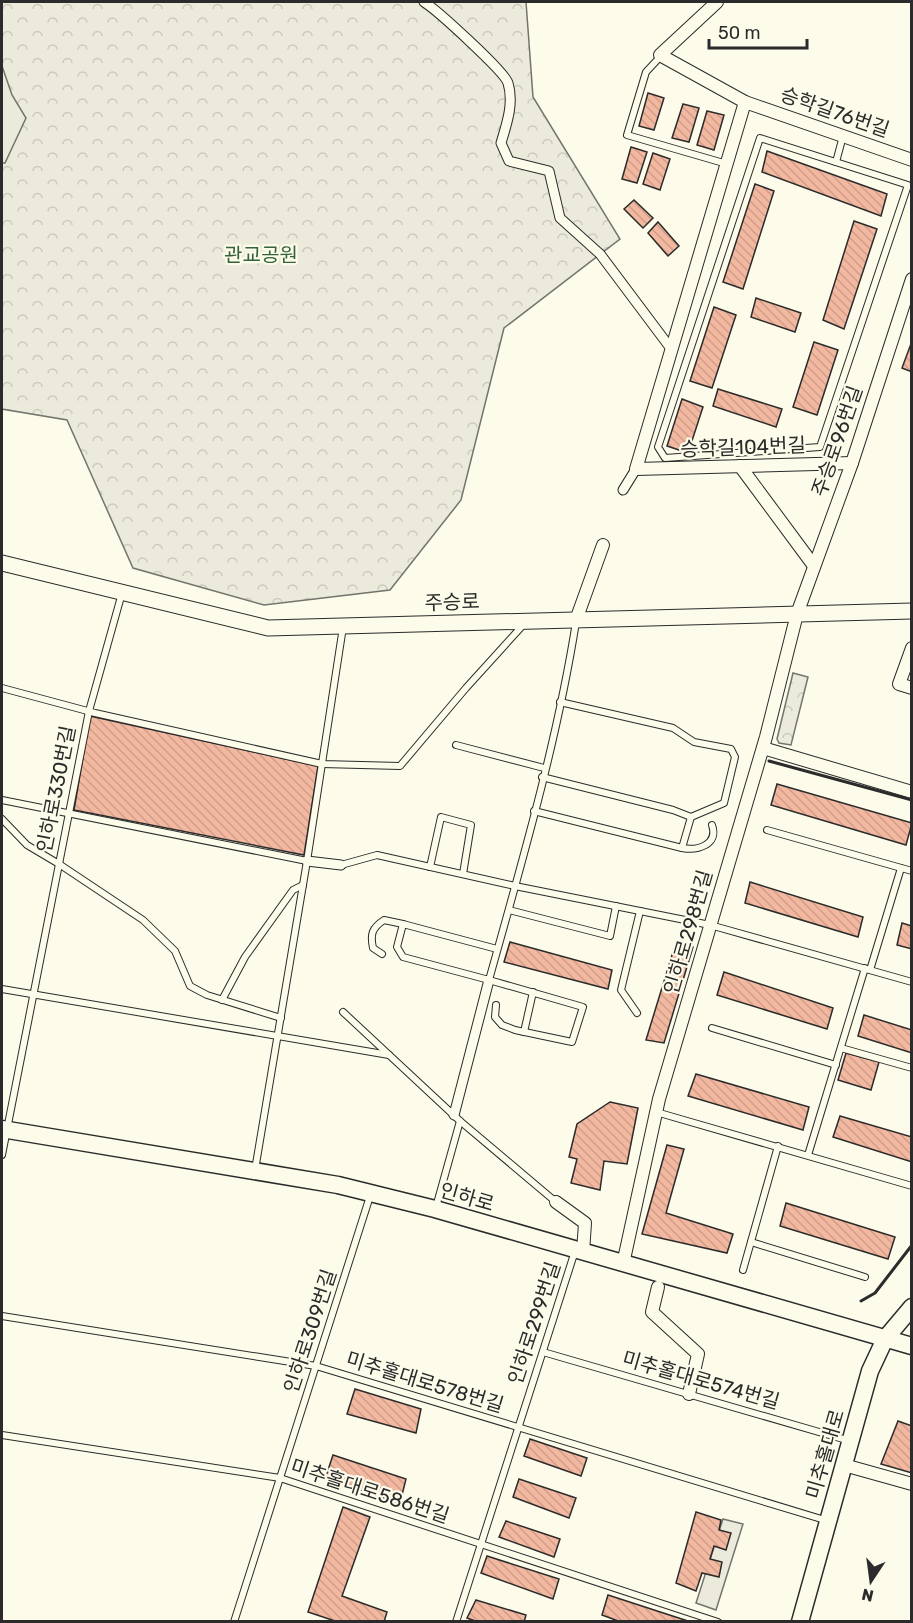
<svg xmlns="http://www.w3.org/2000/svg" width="913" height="1623" font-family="Rubik,'Noto Sans KR',sans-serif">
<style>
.park{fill:url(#park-crowns);stroke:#74746e;stroke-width:1.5}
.parking{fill:#eceadb;stroke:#74746e;stroke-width:1.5}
.building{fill:url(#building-back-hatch);stroke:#2b2b2b;stroke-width:1.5}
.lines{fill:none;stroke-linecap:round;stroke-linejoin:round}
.service-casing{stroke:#2b2b2b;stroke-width:8}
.pedestrian-casing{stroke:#2b2b2b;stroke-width:11}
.minor-casing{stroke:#2b2b2b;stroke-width:14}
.tertiary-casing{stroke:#2b2b2b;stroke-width:17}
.secondary-casing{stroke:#2b2b2b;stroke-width:19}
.service{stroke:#fdfbea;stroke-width:6}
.pedestrian{stroke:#fdfbea;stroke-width:9}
.minor{stroke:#fdfbea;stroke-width:12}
.tertiary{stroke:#fdfbea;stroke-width:15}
.secondary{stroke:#fdfbea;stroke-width:16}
.wall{stroke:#2b2b2b;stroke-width:3}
.labels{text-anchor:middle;stroke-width:4.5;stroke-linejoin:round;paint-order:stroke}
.street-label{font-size:20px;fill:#2b2b2b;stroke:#fdfbea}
.park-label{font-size:20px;fill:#34623c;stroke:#fdfbea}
</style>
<defs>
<pattern id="park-crowns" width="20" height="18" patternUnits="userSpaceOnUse" patternTransform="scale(1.5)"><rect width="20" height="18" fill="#ecebdb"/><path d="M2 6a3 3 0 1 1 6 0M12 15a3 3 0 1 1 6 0" fill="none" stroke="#cbcabc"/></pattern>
<pattern id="building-back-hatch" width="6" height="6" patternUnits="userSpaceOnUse" patternTransform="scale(1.5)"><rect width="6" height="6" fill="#f2b8a0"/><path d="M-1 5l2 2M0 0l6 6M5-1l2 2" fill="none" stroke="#d09e8a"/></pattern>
</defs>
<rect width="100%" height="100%" fill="#fdfbea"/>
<g class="park">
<path d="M 2,2 L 526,2 L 533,97 L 620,239 L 504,328 L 461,500 L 390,590 L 264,605 L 133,568 L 67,420 L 2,409 Z"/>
<path d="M 793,673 L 808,677 L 791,745 L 779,743 L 777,739 Z"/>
</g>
<g class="parking">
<path d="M 2,66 L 12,95 L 26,118 L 5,163 L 2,163 Z"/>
<path d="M 723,1519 L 743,1524 L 716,1610 L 696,1603 Z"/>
</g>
<g class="building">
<path d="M 648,93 L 664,98 L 654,130 L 639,126 Z"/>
<path d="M 683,104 L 699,108 L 689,142 L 672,138 Z"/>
<path d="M 707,111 L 724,115 L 714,150 L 697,145 Z"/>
<path d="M 631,147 L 647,152 L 637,183 L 622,179 Z"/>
<path d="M 767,151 L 887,194 L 881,216 L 762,172 Z"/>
<path d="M 653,153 L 670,159 L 660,190 L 643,184 Z"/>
<path d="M 755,184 L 774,191 L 743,289 L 723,282 Z"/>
<path d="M 634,200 L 653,218 L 643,228 L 624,209 Z"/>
<path d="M 854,221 L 877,229 L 844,329 L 823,320 Z"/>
<path d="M 658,222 L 679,246 L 668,256 L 648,233 Z"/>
<path d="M 756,298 L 801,313 L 795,332 L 751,317 Z"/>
<path d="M 714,307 L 736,315 L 712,388 L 690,381 Z"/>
<path d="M 912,341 L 912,372 L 902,368 Z"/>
<path d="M 814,342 L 838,350 L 817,415 L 793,407 Z"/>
<path d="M 718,389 L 782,409 L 776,427 L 713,406 Z"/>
<path d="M 682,399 L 703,407 L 688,453 L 667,446 Z"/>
<path d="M 90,716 L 318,766 L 304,855 L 74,810 Z"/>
<path d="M 777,784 L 912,823 L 906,845 L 771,805 Z"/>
<path d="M 750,882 L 863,917 L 858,937 L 745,903 Z"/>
<path d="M 902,923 L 912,926 L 912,949 L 897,945 Z"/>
<path d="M 510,942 L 612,970 L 608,989 L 504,962 Z"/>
<path d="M 676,942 L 693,947 L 664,1043 L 646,1040 Z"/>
<path d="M 724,972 L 833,1008 L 827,1029 L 717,995 Z"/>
<path d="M 864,1015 L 912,1030 L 912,1053 L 858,1036 Z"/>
<path d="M 846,1053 L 879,1062 L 871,1090 L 838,1080 Z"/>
<path d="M 696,1074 L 809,1107 L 803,1130 L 688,1096 Z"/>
<path d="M 610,1102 L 638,1108 L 627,1164 L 604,1161 L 600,1190 L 571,1183 L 577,1159 L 569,1157 L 577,1124 Z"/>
<path d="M 840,1116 L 912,1137 L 912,1162 L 833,1137 Z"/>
<path d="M 667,1145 L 684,1149 L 666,1213 L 733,1234 L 727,1253 L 642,1234 Z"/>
<path d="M 786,1203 L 895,1237 L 888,1259 L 780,1226 Z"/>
<path d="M 355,1389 L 421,1409 L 416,1433 L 347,1414 Z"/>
<path d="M 898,1421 L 912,1426 L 912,1473 L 881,1464 Z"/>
<path d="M 530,1439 L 587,1458 L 581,1476 L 524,1456 Z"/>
<path d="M 333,1455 L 406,1479 L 400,1503 L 325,1479 Z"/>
<path d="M 519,1479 L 576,1498 L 569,1518 L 513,1497 Z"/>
<path d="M 343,1507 L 370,1517 L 342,1596 L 387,1612 L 384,1622 L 338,1622 L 308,1612 Z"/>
<path d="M 696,1512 L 721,1520 L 719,1530 L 731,1533 L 726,1550 L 714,1546 L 710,1559 L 722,1562 L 719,1577 L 702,1573 L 696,1591 L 676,1583 Z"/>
<path d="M 506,1521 L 560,1539 L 554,1557 L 499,1537 Z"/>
<path d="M 487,1556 L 559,1579 L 553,1599 L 481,1573 Z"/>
<path d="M 608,1595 L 691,1622 L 621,1622 L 602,1615 Z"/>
<path d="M 476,1600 L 526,1615 L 524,1622 L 478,1622 L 467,1618 Z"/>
</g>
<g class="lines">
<defs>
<g id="service">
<path d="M 661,56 L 646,72 L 627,135 L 727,164"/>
<path d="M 760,138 L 908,185 L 820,447 L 665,458 L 658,447 Z"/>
<path d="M 836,162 L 843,136"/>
<path d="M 2,688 L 95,713 L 322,764 L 400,766 L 466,688 L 524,624"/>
<path d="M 456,745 L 544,768"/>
<path d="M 542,777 L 673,810 L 691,817 L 724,803 L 735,757 L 731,749 L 694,742 L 673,728 L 560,702"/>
<path d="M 2,800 L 307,861"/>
<path d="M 534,811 L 682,848 L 691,817"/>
<path d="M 2,819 L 27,845 L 59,864 L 143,920 L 175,951 L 190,986 L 207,995 L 281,1018"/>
<path d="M 767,830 L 912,871"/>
<path d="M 682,848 C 697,851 719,845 712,825"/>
<path d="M 341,865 L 377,855 L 515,886 L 710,925 L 912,982"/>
<path d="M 430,867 L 441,817 L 471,825 L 463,874"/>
<path d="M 509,910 L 610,936 L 616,906"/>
<path d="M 382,954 L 373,948 C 370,934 372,928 384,920 L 403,924"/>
<path d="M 870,970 L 901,868"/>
<path d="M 489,980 L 403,957 L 397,947 L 403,924 L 497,949"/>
<path d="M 2,989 L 389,1055"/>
<path d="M 222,1000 L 245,957 L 293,890 L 303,885"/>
<path d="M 496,1005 L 495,1017 L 502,1025 L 515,1030 L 572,1042 L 583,1007 L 489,980 C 522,862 557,742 576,622"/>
<path d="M 343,1012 L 460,1121 L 556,1202"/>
<path d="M 637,1013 L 621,990 L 640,911"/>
<path d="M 712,1028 L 836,1065"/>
<path d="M 524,1032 L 533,992"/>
<path d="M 841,1048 L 912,1068"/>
<path d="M 656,1112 L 912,1186"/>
<path d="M 2,1155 L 89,711 L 122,593"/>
<path d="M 808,1155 L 865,968"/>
<path d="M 255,1170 L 307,861 L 343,627"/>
<path d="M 436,1207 L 460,1121"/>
<path d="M 751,1242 L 865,1277"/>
<path d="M 743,1270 L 778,1146"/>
<path d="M 2,1316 L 316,1366 L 828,1521"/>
<path d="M 543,1352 L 850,1441"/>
<path d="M 2,1435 L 280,1478 L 718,1622"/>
<path d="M 234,1622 L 371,1193"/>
<path d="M 456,1622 L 575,1251"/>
</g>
<g id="pedestrian">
<path d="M 424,2 C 437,10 505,72 508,83 C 514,103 507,123 501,143 L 509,161 L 549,171 L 560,218 L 600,254 L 672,350"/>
<path d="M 623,490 L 636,469"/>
<path d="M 307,861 L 341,865"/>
<path d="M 454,1115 L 489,980"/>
</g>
<g id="minor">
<path d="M 717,2 L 660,55 L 745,102"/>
<path d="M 852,463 L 636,469 L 745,102 L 912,160"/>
<path d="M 740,466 L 814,566"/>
<path d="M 576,620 L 603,545"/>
<path d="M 912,648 L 899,684 L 912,688"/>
<path d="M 763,748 L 912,792"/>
<path d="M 556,1202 L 585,1223 L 583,1252"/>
<path d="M 623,1264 L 659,1099 L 766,737 L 797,614 L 852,463 L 912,279"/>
<path d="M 658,1287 L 652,1312 L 698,1354 L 689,1394"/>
<path d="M 844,1465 L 912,1484"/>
</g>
<path id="tertiary" d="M 2,563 L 268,628 L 912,611"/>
<g id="secondary">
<path d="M 2,1129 L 338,1185 L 435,1209 L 912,1346"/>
<path d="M 800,1622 L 870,1371 L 885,1339 L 912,1307"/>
</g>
</defs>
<use href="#service" class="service-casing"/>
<use href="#pedestrian" class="pedestrian-casing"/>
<use href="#minor" class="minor-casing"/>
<use href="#tertiary" class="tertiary-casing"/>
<use href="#secondary" class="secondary-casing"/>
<use href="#service" class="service"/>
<use href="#pedestrian" class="pedestrian"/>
<use href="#minor" class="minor"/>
<use href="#tertiary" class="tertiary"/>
<use href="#secondary" class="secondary"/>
<g class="wall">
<path d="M 769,761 L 912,800"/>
<path d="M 861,1301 L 875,1293 L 912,1245"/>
</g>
</g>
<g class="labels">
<g class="street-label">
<text transform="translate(835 112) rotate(19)" y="7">승학길76번길</text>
<text transform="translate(837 441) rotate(-71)" y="7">주승로96번길</text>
<text transform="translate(743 447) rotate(-2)" y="7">승학길104번길</text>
<text transform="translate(452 602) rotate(-2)" y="7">주승로</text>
<text transform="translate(56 789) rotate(-79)" y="7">인하로330번길</text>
<text transform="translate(688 932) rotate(-74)" y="7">인하로298번길</text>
<text transform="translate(467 1197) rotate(16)" y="7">인하로</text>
<text transform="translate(534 1323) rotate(-72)" y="7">인하로299번길</text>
<text transform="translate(310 1331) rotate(-72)" y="7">인하로309번길</text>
<text transform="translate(701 1380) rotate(16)" y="7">미추홀대로574번길</text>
<text transform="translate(425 1382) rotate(17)" y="7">미추홀대로578번길</text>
<text transform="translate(825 1454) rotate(-74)" y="7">미추홀대로</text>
<text transform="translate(370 1491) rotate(18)" y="7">미추홀대로586번길</text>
</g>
<g class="park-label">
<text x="261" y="262">관교공원</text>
</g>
</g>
<rect width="913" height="1623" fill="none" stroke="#2b2b2b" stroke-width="6"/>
<g transform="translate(871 1581) rotate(193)" stroke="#fdfbea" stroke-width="4.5" paint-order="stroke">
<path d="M0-4.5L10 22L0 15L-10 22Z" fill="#2b2b2b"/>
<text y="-9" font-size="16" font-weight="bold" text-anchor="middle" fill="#2b2b2b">N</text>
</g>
<path d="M709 39v9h98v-9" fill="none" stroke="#2b2b2b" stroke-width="3"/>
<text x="718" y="39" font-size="18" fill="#2b2b2b" stroke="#fdfbea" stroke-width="4.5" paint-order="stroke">50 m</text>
</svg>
